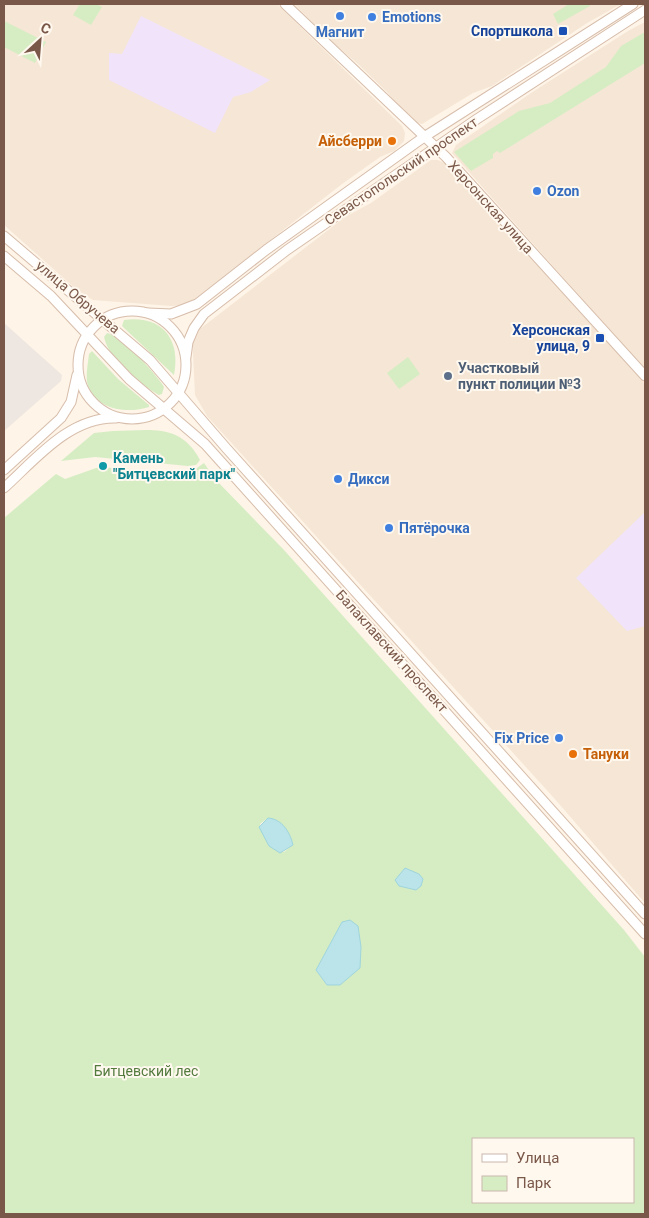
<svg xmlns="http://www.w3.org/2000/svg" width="649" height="1218" font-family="Roboto,sans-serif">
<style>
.residential{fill:#f6e6d5}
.industrial{fill:#eee7e1}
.education{fill:#f1e4fa}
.green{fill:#d6edc4;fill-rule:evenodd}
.water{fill:#bae4e9;stroke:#9fd5dc}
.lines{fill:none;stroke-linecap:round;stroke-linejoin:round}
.secondary-casing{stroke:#d7bdab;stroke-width:11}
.secondary{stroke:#fff;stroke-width:9}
.shop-dot{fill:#3f7fe0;stroke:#fff8ef;stroke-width:2}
.transit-dot{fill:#1a4fb4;stroke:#fff8ef;stroke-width:2}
.food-dot{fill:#e8710a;stroke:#fff8ef;stroke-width:2}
.service-dot{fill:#5c6f8a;stroke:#fff8ef;stroke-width:2}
.culture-dot{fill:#0f9aa8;stroke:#fff8ef;stroke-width:2}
.labels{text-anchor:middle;stroke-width:4;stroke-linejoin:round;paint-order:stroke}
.shop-label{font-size:14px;font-weight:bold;fill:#366cbe;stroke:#fff8ef;text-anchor:start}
.transit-label{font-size:14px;font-weight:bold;fill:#164399;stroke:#fff8ef;text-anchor:end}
.food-label{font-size:14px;font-weight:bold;fill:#c56008;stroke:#fff8ef;text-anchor:end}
.street-label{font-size:14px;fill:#7a5849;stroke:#fff8ef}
.service-label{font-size:14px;font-weight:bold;fill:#4e5e75;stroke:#fff8ef;text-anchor:start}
.culture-label{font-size:14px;font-weight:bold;fill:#0d838f;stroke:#fff8ef;text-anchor:start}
.park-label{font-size:14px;fill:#527a3d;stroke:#fff8ef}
</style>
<rect width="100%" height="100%" fill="#fef4e7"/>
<g class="residential">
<path d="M 4,4 L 277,4 L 402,126 L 405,133 L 404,141 L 394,151 L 380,157 L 342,184 L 192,301 L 185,305 L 172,306 L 93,300 L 77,290 L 4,225 Z"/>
<path d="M 294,4 L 621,4 L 587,23 L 492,86 L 473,93 L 422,124 L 414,122 L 397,105 L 387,92 L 358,64 L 328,38 Z"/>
<path d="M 645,22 L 645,369 L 452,153 L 456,145 L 531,93 L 628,31 Z"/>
<path d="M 431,160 L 438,160 L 446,164 L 645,384 L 645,903 L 554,798 L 207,416 L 195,395 L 193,353 L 193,343 L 200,329 L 345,217 L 371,203 Z"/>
</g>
<path class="industrial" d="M 4,323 L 62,375 L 61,381 L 4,431 Z"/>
<g class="education">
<path d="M 141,16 L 270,80 L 251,92 L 233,97 L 215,133 L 109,80 L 109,53 L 122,54 Z"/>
<path d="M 645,512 L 645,626 L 627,631 L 576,578 Z"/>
</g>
<g class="green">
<path d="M 80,4 L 96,4 L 102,7 L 91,25 L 73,15 Z"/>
<path d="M 569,4 L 589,4 L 590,6 L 558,24 L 553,14 Z"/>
<path d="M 4,21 L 46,42 L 35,63 L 4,47 Z"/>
<path d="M 645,32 L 645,63 L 500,153 L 497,151 L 493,154 L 493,158 L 471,171 L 454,152 L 519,111 L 550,103 L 606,67 L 621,46 Z"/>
<path d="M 124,320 C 162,315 181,339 174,375 L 122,326 Z"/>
<path d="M 107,333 C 122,336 156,374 164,387 L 162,394 L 159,395 C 139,384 109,360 104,337 Z"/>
<path d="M 92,351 L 118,379 L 149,405 L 149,407 C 127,414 97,410 88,386 C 85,376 88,364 89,354 Z"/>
<path d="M 408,357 L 420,374 L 399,389 L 387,373 Z"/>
<path d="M 113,431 C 149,431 180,422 200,460 L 196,465 L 188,466 L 95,457 L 61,461 L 94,433 Z"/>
<path d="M 204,463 L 215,479 L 284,550 L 624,930 L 645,957 L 645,1214 L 4,1214 L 4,518 L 56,474 L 65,479 L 99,467 L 190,473 ZM 268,818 L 292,845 L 284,852 L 269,846 L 260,824 ZM 342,922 L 360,967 L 340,985 L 327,985 L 316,970 ZM 473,1139 L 633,1139 L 633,1202 L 473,1202 Z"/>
</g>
<g class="water">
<path d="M 268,818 C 282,819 290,832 293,845 L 280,853 L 269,846 L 259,827 Z"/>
<path d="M 405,868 L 419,874 L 423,879 L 421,886 L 416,890 L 399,886 L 395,880 Z"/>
<path d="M 350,920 L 358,926 L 361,947 L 360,968 L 340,985 L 327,985 L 316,970 L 342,922 Z"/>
</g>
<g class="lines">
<defs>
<g id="secondary">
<path d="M 285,4 L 446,157 L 645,376"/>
<path d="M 4,236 L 150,360 L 227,449 L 645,914"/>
<path d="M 4,256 L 51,296 L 129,379 L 205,444 L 645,934"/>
<circle cx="132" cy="365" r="54"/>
<path d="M 148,313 L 171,314 L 197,304 L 266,250 L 424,137 L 633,4"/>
<path d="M 186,357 L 188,342 L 194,328 L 204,314 L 287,250 L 477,119 L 645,10"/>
<path d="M 4,470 L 61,418 L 71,402 L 77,375"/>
<path d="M 4,488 C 35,460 69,417 116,418"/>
</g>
</defs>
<use href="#secondary" class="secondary-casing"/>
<use href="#secondary" class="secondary"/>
</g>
<g class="shop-dot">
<circle cx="340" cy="16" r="5"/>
<circle cx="372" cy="17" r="5"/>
<circle cx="537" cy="191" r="5"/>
<circle cx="338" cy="479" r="5"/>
<circle cx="389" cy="528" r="5"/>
<circle cx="559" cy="738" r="5"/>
</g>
<g class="transit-dot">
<rect x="558" y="26" width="10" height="10" rx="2.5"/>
<rect x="595" y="333" width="10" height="10" rx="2.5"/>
</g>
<g class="food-dot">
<circle cx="392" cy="141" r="5"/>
<circle cx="573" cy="754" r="5"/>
</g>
<circle class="service-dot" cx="448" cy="376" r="5"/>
<circle class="culture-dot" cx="103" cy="466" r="5"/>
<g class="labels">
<g class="shop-label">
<text x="382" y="22">Emotions</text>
<text x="340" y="37" text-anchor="middle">Магнит</text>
<text x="547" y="196">Ozon</text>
<text x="348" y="484">Дикси</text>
<text x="399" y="533">Пятёрочка</text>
<text x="549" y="743" text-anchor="end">Fix Price</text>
</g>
<g class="transit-label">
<text x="553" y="36">Спортшкола</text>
<text x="590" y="335">Херсонская<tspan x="590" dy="16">улица, 9</tspan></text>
</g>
<g class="food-label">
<text x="382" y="146">Айсберри</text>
<text x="583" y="759" text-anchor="start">Тануки</text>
</g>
<g class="street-label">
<text transform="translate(401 171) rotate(-34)" y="5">Севастопольский проспект</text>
<text transform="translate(491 207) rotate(48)" y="5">Херсонская улица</text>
<text transform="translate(78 297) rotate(40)" y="5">улица Обручева</text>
<text transform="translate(392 651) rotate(48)" y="5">Балаклавский проспект</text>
</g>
<g class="service-label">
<text x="458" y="373">Участковый<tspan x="458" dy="16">пункт полиции №3</tspan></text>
</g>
<g class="culture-label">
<text x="113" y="463">Камень<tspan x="113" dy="16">"Битцевский парк"</tspan></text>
</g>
<g class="park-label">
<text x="146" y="1076">Битцевский лес</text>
</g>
</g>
<rect width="649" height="1218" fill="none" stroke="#7a5849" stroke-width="10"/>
<rect x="472" y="1138" width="162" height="65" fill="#fff8ef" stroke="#cab8ad"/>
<rect x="482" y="1154" width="25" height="8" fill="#ffffff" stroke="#cab8ad"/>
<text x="516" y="1163" font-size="15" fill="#7a5849">Улица</text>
<rect x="482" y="1176" width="25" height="15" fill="#d6edc4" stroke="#cab8ad"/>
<text x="516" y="1188" font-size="15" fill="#7a5849">Парк</text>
<g transform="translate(40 40) rotate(26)" stroke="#fff8ef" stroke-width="4" paint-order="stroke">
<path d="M0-4L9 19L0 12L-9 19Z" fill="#7a5849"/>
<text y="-8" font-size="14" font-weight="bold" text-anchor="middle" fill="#7a5849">С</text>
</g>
</svg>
